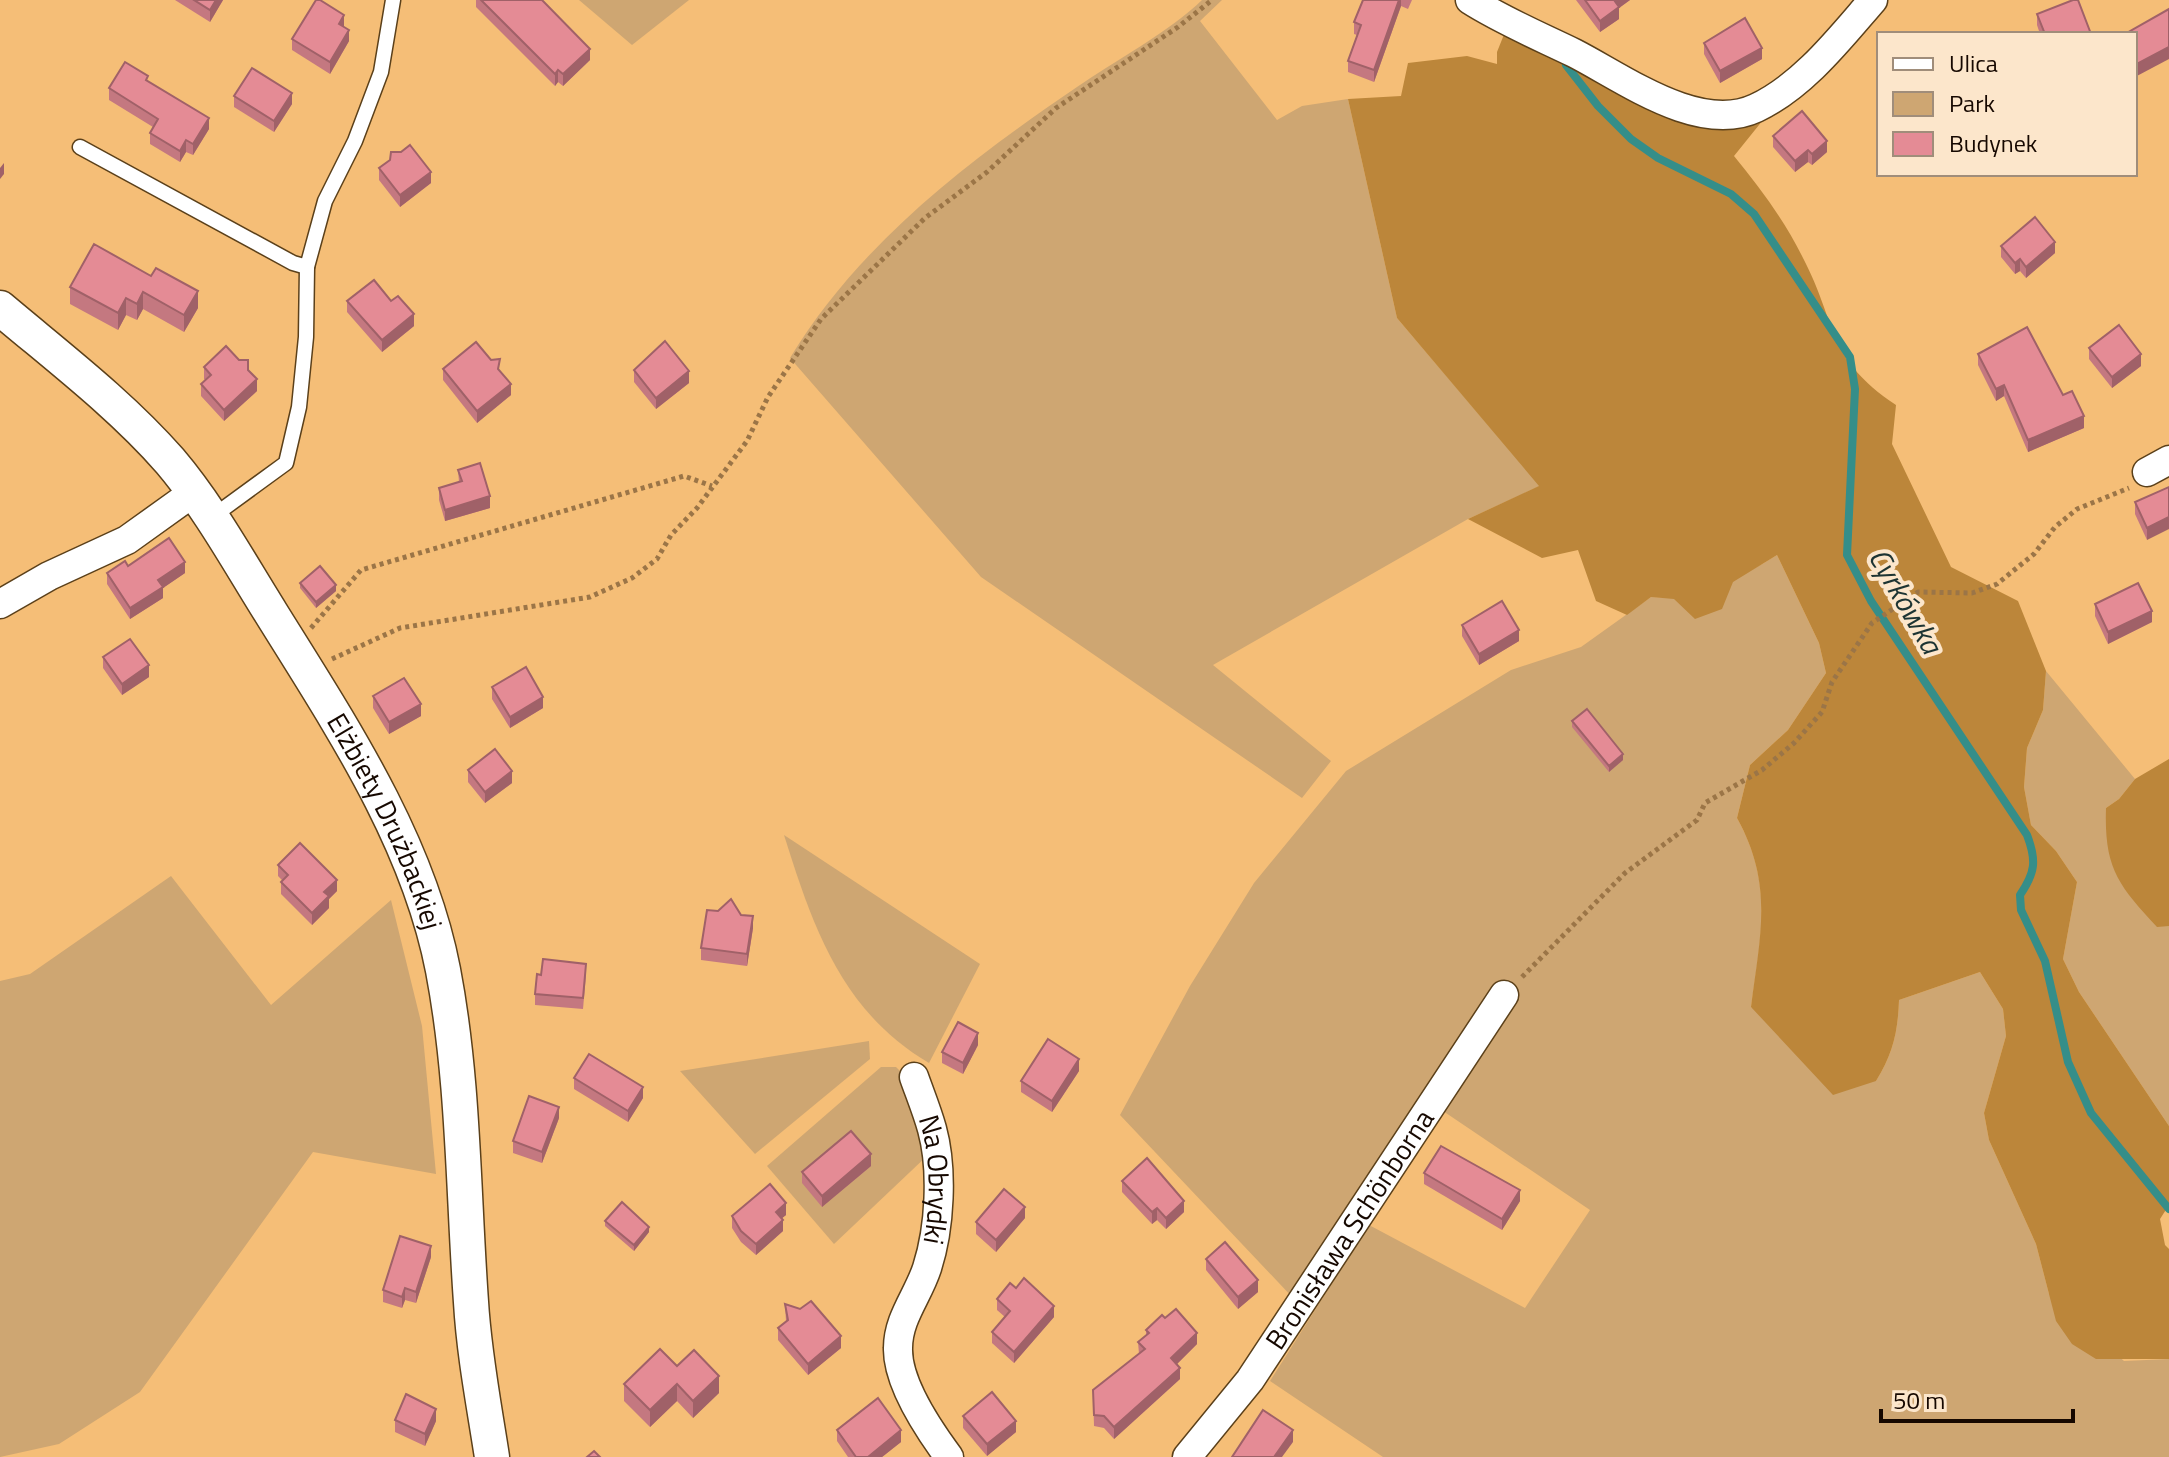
<svg xmlns="http://www.w3.org/2000/svg" width="2169" height="1457" font-family="'Titillium Web',sans-serif">
<style>
.green{fill:#cea672}
.forest{fill:#bc863a}
.lines{fill:none;stroke-linecap:round;stroke-linejoin:round}
.stream{stroke:#358e89;stroke-width:8}
.service-casing{stroke:#5b401a;stroke-width:17}
.minor-casing{stroke:#5b401a;stroke-width:31}
.tertiary-casing{stroke:#5b401a;stroke-width:37}
.path{stroke:#9b7547;stroke-width:5;stroke-dasharray:4 4;stroke-linecap:butt}
.service{stroke:#fff;stroke-width:14}
.minor{stroke:#fff;stroke-width:28}
.tertiary{stroke:#fff;stroke-width:34}
.wall{fill:#c47880}
.shaded-wall{fill:#a06168}
.building{fill:#e48b95;stroke:#a06168;stroke-width:2}
.labels{text-anchor:middle;stroke-width:8;stroke-linejoin:round;paint-order:stroke}
.street-label{font-size:28px;fill:#160800;stroke:#fce6cb}
.water-label{font-size:30px;font-style:italic;fill:#1d3433;stroke:#fce6cb}
</style>
<rect width="100%" height="100%" fill="#f5be77"/>
<g class="green">
<path d="M 579,0 L 689,0 L 632,45 Z"/>
<path d="M 1202,0 L 1222,0 L 1200,21 L 1277,120 L 1302,106 L 1348,99 L 1397,318 L 1540,486 L 1468,519 L 1213,665 L 1331,761 L 1302,798 L 981,577 L 790,358 C 859,244 968,161 1077,87 C 1112,63 1173,29 1202,0 Z"/>
<path d="M 1777,555 L 1819,643 L 1826,673 L 1788,730 L 1750,765 L 1737,818 C 1774,885 1761,935 1751,1007 L 1876,1081 C 1893,1054 1898,1031 1899,1000 L 1980,972 L 2003,1009 L 2006,1036 L 1984,1113 L 1989,1140 L 2036,1244 L 2049,1294 L 2124,1361 L 2169,1359 L 2169,1457 L 1383,1457 L 1270,1381 L 1369,1225 L 1525,1308 L 1590,1210 L 1443,1111 L 1294,1299 L 1120,1115 L 1190,986 L 1254,883 L 1346,771 L 1511,670 L 1581,647 L 1651,597 C 1698,601 1738,579 1777,555 Z"/>
<path d="M 2046,671 L 2135,779 L 2119,799 L 2106,808 L 2157,926 L 2169,926 L 2169,1126 L 2079,992 L 2063,959 L 2077,882 L 2056,851 L 2031,825 L 2024,787 L 2027,748 L 2043,710 Z"/>
<path d="M 784,835 L 980,964 L 929,1063 C 841,1011 813,927 784,835 Z"/>
<path d="M 171,876 L 271,1005 L 391,900 L 422,1026 L 436,1174 L 313,1152 L 140,1392 L 59,1444 L 0,1457 L 0,981 L 30,974 Z"/>
<path d="M 869,1041 L 870,1059 L 755,1154 L 680,1071 Z"/>
<path d="M 881,1067 L 896,1067 L 911,1082 L 929,1154 L 834,1244 L 767,1166 Z"/>
</g>
<g class="forest">
<path d="M 1505,32 L 1580,65 L 1687,124 L 1722,127 L 1763,120 L 1734,156 C 1760,188 1785,221 1803,258 C 1838,325 1825,357 1896,405 L 1892,444 L 1951,567 L 2018,601 L 2046,671 L 2043,710 L 2027,748 L 2024,787 L 2031,825 L 2056,851 L 2077,882 L 2063,959 L 2079,992 L 2169,1126 L 2169,1205 L 2160,1219 L 2165,1245 L 2169,1249 L 2169,1359 L 2096,1359 L 2072,1344 L 2056,1321 L 2036,1244 L 1989,1140 L 1984,1113 L 2006,1036 L 2003,1009 L 1980,972 L 1899,1000 C 1898,1031 1893,1054 1876,1081 L 1833,1095 L 1751,1007 C 1760,935 1774,885 1737,818 L 1750,765 L 1788,730 L 1826,673 L 1819,643 L 1777,555 L 1733,582 L 1722,609 L 1695,619 L 1674,599 L 1651,597 L 1627,615 L 1596,601 L 1578,550 L 1542,558 L 1468,519 L 1539,486 L 1397,318 L 1348,99 L 1401,96 L 1408,63 L 1467,56 L 1497,64 L 1497,52 Z"/>
<path d="M 2169,759 L 2169,926 L 2157,927 C 2118,885 2104,868 2106,808 L 2119,799 L 2135,779 Z"/>
</g>
<g class="lines">
<path class="stream" d="M 1566,65 L 1598,106 L 1631,139 L 1658,158 L 1731,194 L 1754,214 L 1850,357 L 1855,389 L 1847,555 L 1871,601 L 2027,835 C 2037,861 2035,873 2020,895 L 2021,910 L 2045,961 L 2068,1062 L 2091,1113 L 2169,1209"/>
<defs>
<g id="service">
<path d="M 80,147 L 293,263 L 307,267"/>
<path d="M 212,517 L 286,463 L 299,407 L 306,337 L 307,267 L 325,201 L 355,141 L 381,72 L 393,0"/>
</g>
<g id="minor">
<path d="M 1470,0 C 1503,21 1539,36 1574,53 C 1623,78 1699,135 1756,108 C 1803,86 1840,38 1873,0"/>
<path d="M 2147,472 L 2169,460"/>
<path d="M 0,604 L 49,576 L 127,540 L 194,492"/>
<path id="s1" d="M 914,1077 C 920,1094 927,1111 932,1129 C 943,1169 940,1228 927,1268 C 918,1296 898,1318 898,1348 C 897,1383 929,1430 949,1457"/>
<path id="s2" d="M 1187,1457 L 1250,1380 L 1504,995"/>
</g>
<g id="tertiary">
<path id="s3" d="M 0,308 C 58,357 120,404 170,461 C 209,507 239,562 271,613 C 340,724 418,840 443,970 C 464,1080 463,1191 471,1302 C 474,1354 484,1405 492,1457"/>
</g>
</defs>
<use href="#service" class="service-casing"/>
<use href="#minor" class="minor-casing"/>
<use href="#tertiary" class="tertiary-casing"/>
<g class="path">
<path d="M 311,628 L 361,570 L 684,476 L 712,486"/>
<path d="M 332,659 L 400,628 L 590,597 L 632,578 L 657,559 L 671,535 L 697,508 L 747,441 L 768,397 L 821,319 L 925,218 L 987,172 L 1056,108 L 1178,27 L 1212,0"/>
<path d="M 1522,977 L 1625,873 L 1697,820 L 1705,803 L 1762,770 L 1794,743 L 1822,712 L 1832,682 L 1872,623 L 1918,592 L 1972,593 L 1997,584 L 2034,554 L 2055,527 L 2077,509 L 2129,488"/>
</g>
<use href="#service" class="service"/>
<use href="#minor" class="minor"/>
<use href="#tertiary" class="tertiary"/>
</g>
<g class="wall">
<path d="M 175,0 L 223,0 L 210,22 Z"/>
<path d="M 476,0 L 542,0 L 590,60 L 563,86 L 558,82 L 555,86 L 476,7 Z"/>
<path d="M 1363,0 L 1412,0 L 1408,9 L 1401,6 L 1374,82 L 1348,72 L 1348,61 L 1357,35 L 1354,34 L 1354,22 Z"/>
<path d="M 1576,0 L 1630,0 L 1619,8 L 1619,19 L 1600,32 Z"/>
<path d="M 2037,14 L 2091,34 L 2040,34 L 2037,25 Z"/>
<path d="M 344,27 L 349,41 L 330,74 L 292,50 L 292,39 Z"/>
<path d="M 1704,43 L 1762,59 L 1720,83 L 1704,54 Z"/>
<path d="M 148,81 L 209,129 L 193,155 L 186,152 L 180,162 L 150,144 L 150,133 L 153,127 L 109,100 L 109,88 Z"/>
<path d="M 234,96 L 292,104 L 274,132 L 234,107 Z"/>
<path d="M 1773,136 L 1827,152 L 1812,165 L 1808,162 L 1795,172 L 1773,147 Z"/>
<path d="M 379,168 L 431,183 L 400,207 L 379,180 Z"/>
<path d="M 94,244 L 198,308 L 184,332 L 143,309 L 137,320 L 126,315 L 118,330 L 70,304 L 70,287 Z"/>
<path d="M 2001,246 L 2055,253 L 2026,278 L 2020,271 L 2015,274 L 2001,257 Z"/>
<path d="M 347,301 L 414,326 L 382,352 L 347,312 Z"/>
<path d="M 2089,348 L 2141,366 L 2112,388 L 2089,359 Z"/>
<path d="M 1978,354 L 2063,395 L 2084,428 L 2028,452 L 2004,396 L 1996,401 L 1978,365 Z"/>
<path d="M 239,360 L 248,370 L 257,391 L 224,421 L 201,396 L 201,384 L 205,380 L 204,379 L 204,367 Z"/>
<path d="M 443,369 L 500,371 L 511,395 L 477,423 L 443,380 Z"/>
<path d="M 634,370 L 689,383 L 656,409 L 634,382 Z"/>
<path d="M 458,470 L 490,508 L 445,521 L 439,500 L 439,488 L 459,482 Z"/>
<path d="M 2169,487 L 2147,540 L 2135,514 L 2135,502 Z"/>
<path d="M 128,566 L 185,573 L 163,588 L 163,598 L 130,619 L 107,584 L 107,573 Z"/>
<path d="M 300,583 L 336,591 L 316,608 L 300,588 Z"/>
<path d="M 2095,604 L 2152,622 L 2108,644 L 2095,616 Z"/>
<path d="M 1462,625 L 1519,641 L 1479,665 L 1462,636 Z"/>
<path d="M 103,657 L 149,677 L 122,695 L 103,668 Z"/>
<path d="M 492,687 L 543,708 L 510,728 L 492,699 Z"/>
<path d="M 373,696 L 421,716 L 389,734 L 373,708 Z"/>
<path d="M 1572,721 L 1623,760 L 1609,772 L 1572,727 Z"/>
<path d="M 468,770 L 512,783 L 485,803 L 468,782 Z"/>
<path d="M 278,865 L 337,891 L 329,899 L 329,908 L 312,925 L 281,894 L 281,882 L 283,881 L 278,876 Z"/>
<path d="M 741,915 L 753,928 L 747,966 L 701,960 L 701,948 Z"/>
<path d="M 586,975 L 583,1009 L 535,1005 L 535,994 Z"/>
<path d="M 978,1045 L 963,1074 L 942,1063 L 942,1052 Z"/>
<path d="M 1079,1071 L 1052,1112 L 1021,1092 L 1021,1081 Z"/>
<path d="M 574,1078 L 643,1098 L 628,1122 L 574,1089 Z"/>
<path d="M 559,1118 L 542,1163 L 513,1153 L 513,1141 Z"/>
<path d="M 871,1166 L 822,1207 L 802,1183 L 802,1172 Z"/>
<path d="M 1424,1173 L 1520,1201 L 1502,1230 L 1424,1184 Z"/>
<path d="M 1122,1181 L 1184,1212 L 1166,1229 L 1157,1220 L 1152,1224 L 1122,1192 Z"/>
<path d="M 786,1215 L 782,1218 L 783,1231 L 756,1255 L 741,1242 L 732,1228 L 732,1216 Z"/>
<path d="M 1025,1218 L 996,1252 L 976,1234 L 976,1222 Z"/>
<path d="M 605,1221 L 649,1232 L 634,1251 L 605,1226 Z"/>
<path d="M 431,1257 L 416,1303 L 405,1300 L 402,1308 L 383,1302 L 383,1290 Z"/>
<path d="M 1206,1259 L 1258,1292 L 1238,1309 L 1206,1270 Z"/>
<path d="M 1016,1288 L 1054,1317 L 1014,1363 L 992,1343 L 992,1332 L 1005,1317 L 997,1310 L 997,1299 Z"/>
<path d="M 785,1304 L 800,1309 L 841,1348 L 808,1375 L 778,1340 L 778,1328 L 786,1321 Z"/>
<path d="M 1165,1318 L 1197,1344 L 1177,1364 L 1180,1379 L 1114,1439 L 1104,1428 L 1094,1426 L 1093,1390 L 1139,1354 L 1138,1342 L 1146,1335 L 1146,1330 Z"/>
<path d="M 677,1366 L 719,1393 L 693,1418 L 677,1401 L 650,1427 L 624,1401 L 624,1384 Z"/>
<path d="M 963,1416 L 1016,1432 L 987,1456 L 963,1428 Z"/>
<path d="M 395,1420 L 436,1421 L 425,1446 L 395,1432 Z"/>
<path d="M 837,1430 L 901,1442 L 882,1457 L 848,1457 L 837,1441 Z"/>
</g>
<g class="shaded-wall">
<path d="M 216,0 L 223,0 L 210,22 L 210,10 Z"/>
<path d="M 1399,0 L 1401,0 L 1401,6 L 1374,82 L 1374,70 Z"/>
<path d="M 1614,0 L 1630,0 L 1619,8 L 1619,19 L 1600,32 L 1600,21 Z"/>
<path d="M 344,15 L 344,27 L 339,24 Z"/>
<path d="M 349,30 L 349,41 L 330,74 L 330,62 Z"/>
<path d="M 2169,47 L 2169,59 L 2135,77 L 2135,65 Z"/>
<path d="M 1762,48 L 1762,59 L 1720,83 L 1720,71 Z"/>
<path d="M 590,49 L 590,60 L 563,86 L 563,74 Z"/>
<path d="M 558,70 L 558,82 L 555,86 L 555,74 Z"/>
<path d="M 292,93 L 292,104 L 274,132 L 274,121 Z"/>
<path d="M 209,118 L 209,129 L 193,155 L 193,144 Z"/>
<path d="M 186,140 L 186,152 L 180,162 L 180,151 Z"/>
<path d="M 1827,141 L 1827,152 L 1812,165 L 1812,154 Z"/>
<path d="M 1808,150 L 1808,162 L 1795,172 L 1795,161 Z"/>
<path d="M 4,163 L 4,174 L 0,179 L 0,168 Z"/>
<path d="M 431,172 L 431,183 L 400,207 L 400,195 Z"/>
<path d="M 2055,242 L 2055,253 L 2026,278 L 2026,267 Z"/>
<path d="M 2020,259 L 2020,271 L 2015,274 L 2015,263 Z"/>
<path d="M 198,291 L 198,308 L 184,332 L 184,315 Z"/>
<path d="M 143,292 L 143,309 L 137,320 L 137,304 Z"/>
<path d="M 126,298 L 126,315 L 118,330 L 118,313 Z"/>
<path d="M 414,314 L 414,326 L 382,352 L 382,340 Z"/>
<path d="M 2141,354 L 2141,366 L 2112,388 L 2112,377 Z"/>
<path d="M 689,371 L 689,383 L 656,409 L 656,398 Z"/>
<path d="M 257,379 L 257,391 L 224,421 L 224,410 Z"/>
<path d="M 511,384 L 511,395 L 477,423 L 477,411 Z"/>
<path d="M 2004,385 L 2004,396 L 1996,401 L 1996,389 Z"/>
<path d="M 2084,416 L 2084,428 L 2028,452 L 2028,440 Z"/>
<path d="M 490,496 L 490,508 L 445,521 L 445,510 Z"/>
<path d="M 2169,517 L 2169,529 L 2147,540 L 2147,528 Z"/>
<path d="M 185,562 L 185,573 L 163,588 L 163,598 L 130,619 L 130,608 L 158,580 Z"/>
<path d="M 336,585 L 336,591 L 316,608 L 316,602 Z"/>
<path d="M 2152,611 L 2152,622 L 2108,644 L 2108,632 Z"/>
<path d="M 1519,630 L 1519,641 L 1479,665 L 1479,654 Z"/>
<path d="M 149,665 L 149,677 L 122,695 L 122,684 Z"/>
<path d="M 543,697 L 543,708 L 510,728 L 510,717 Z"/>
<path d="M 421,704 L 421,716 L 389,734 L 389,722 Z"/>
<path d="M 1623,754 L 1623,760 L 1609,772 L 1609,766 Z"/>
<path d="M 512,771 L 512,783 L 485,803 L 485,792 Z"/>
<path d="M 337,880 L 337,891 L 329,899 L 329,908 L 312,925 L 312,913 L 324,892 Z"/>
<path d="M 753,916 L 753,928 L 747,966 L 747,954 Z"/>
<path d="M 978,1033 L 978,1045 L 963,1074 L 963,1063 Z"/>
<path d="M 1079,1059 L 1079,1071 L 1052,1112 L 1052,1101 Z"/>
<path d="M 643,1087 L 643,1098 L 628,1122 L 628,1111 Z"/>
<path d="M 559,1107 L 559,1118 L 542,1163 L 542,1152 Z"/>
<path d="M 871,1154 L 871,1166 L 822,1207 L 822,1196 Z"/>
<path d="M 1520,1190 L 1520,1201 L 1502,1230 L 1502,1219 Z"/>
<path d="M 1184,1201 L 1184,1212 L 1166,1229 L 1166,1218 Z"/>
<path d="M 786,1203 L 786,1215 L 776,1223 L 776,1212 Z"/>
<path d="M 1025,1207 L 1025,1218 L 996,1252 L 996,1240 Z"/>
<path d="M 1157,1208 L 1157,1220 L 1152,1224 L 1152,1212 Z"/>
<path d="M 783,1220 L 783,1231 L 756,1255 L 756,1244 Z"/>
<path d="M 649,1227 L 649,1232 L 634,1251 L 634,1245 Z"/>
<path d="M 431,1246 L 431,1257 L 416,1303 L 416,1292 Z"/>
<path d="M 1258,1280 L 1258,1292 L 1238,1309 L 1238,1297 Z"/>
<path d="M 405,1288 L 405,1300 L 402,1308 L 402,1297 Z"/>
<path d="M 1054,1306 L 1054,1317 L 1014,1363 L 1014,1352 Z"/>
<path d="M 1197,1333 L 1197,1344 L 1171,1370 L 1171,1358 Z"/>
<path d="M 841,1336 L 841,1348 L 808,1375 L 808,1364 Z"/>
<path d="M 1180,1368 L 1180,1379 L 1114,1439 L 1114,1427 Z"/>
<path d="M 719,1376 L 719,1393 L 693,1418 L 693,1401 Z"/>
<path d="M 677,1384 L 677,1401 L 650,1427 L 650,1410 Z"/>
<path d="M 436,1409 L 436,1421 L 425,1446 L 425,1434 Z"/>
<path d="M 1016,1421 L 1016,1432 L 987,1456 L 987,1444 Z"/>
<path d="M 901,1430 L 901,1442 L 882,1457 L 868,1457 Z"/>
<path d="M 1293,1430 L 1293,1442 L 1282,1457 L 1274,1457 Z"/>
</g>
<g class="building">
<path d="M 194,0 L 216,0 L 210,10 Z"/>
<path d="M 316,0 L 320,0 L 344,15 L 339,24 L 349,30 L 330,62 L 292,39 Z"/>
<path d="M 481,0 L 542,0 L 590,49 L 563,74 L 558,70 L 555,74 Z"/>
<path d="M 1363,0 L 1399,0 L 1374,70 L 1348,61 L 1361,25 L 1354,22 Z"/>
<path d="M 1585,0 L 1614,0 L 1619,7 L 1600,21 Z"/>
<path d="M 2073,0 L 2078,0 L 2091,34 L 2045,34 L 2037,14 Z"/>
<path d="M 2169,9 L 2169,47 L 2135,65 L 2135,34 L 2125,34 Z"/>
<path d="M 1745,18 L 1762,48 L 1720,71 L 1704,43 Z"/>
<path d="M 125,62 L 148,76 L 146,80 L 209,118 L 193,144 L 186,140 L 180,151 L 150,133 L 158,119 L 109,88 Z"/>
<path d="M 252,68 L 292,93 L 274,121 L 234,96 Z"/>
<path d="M 1802,111 L 1827,141 L 1812,154 L 1808,150 L 1795,161 L 1773,136 Z"/>
<path d="M 410,145 L 431,172 L 400,195 L 379,168 L 390,160 L 391,152 L 401,152 Z"/>
<path d="M 2035,217 L 2055,242 L 2026,267 L 2020,259 L 2015,263 L 2001,246 Z"/>
<path d="M 94,244 L 151,276 L 156,268 L 198,291 L 184,315 L 143,292 L 137,304 L 126,298 L 118,313 L 70,287 Z"/>
<path d="M 374,280 L 391,301 L 398,296 L 414,314 L 382,340 L 347,301 Z"/>
<path d="M 2119,325 L 2141,354 L 2112,377 L 2089,348 Z"/>
<path d="M 2027,327 L 2063,395 L 2072,391 L 2084,416 L 2028,440 L 2004,385 L 1996,389 L 1978,354 Z"/>
<path d="M 665,341 L 689,371 L 656,398 L 634,370 Z"/>
<path d="M 476,342 L 491,360 L 500,359 L 498,369 L 511,384 L 477,411 L 443,369 Z"/>
<path d="M 226,346 L 239,360 L 248,360 L 248,370 L 257,379 L 224,410 L 201,384 L 211,375 L 204,367 Z"/>
<path d="M 480,463 L 490,496 L 445,510 L 439,488 L 462,481 L 458,470 Z"/>
<path d="M 2169,487 L 2169,517 L 2147,528 L 2135,502 Z"/>
<path d="M 169,538 L 185,562 L 158,580 L 163,587 L 130,608 L 107,573 L 125,561 L 128,566 Z"/>
<path d="M 320,566 L 336,585 L 316,602 L 300,583 Z"/>
<path d="M 2138,583 L 2152,611 L 2108,632 L 2095,604 Z"/>
<path d="M 1502,601 L 1519,630 L 1479,654 L 1462,625 Z"/>
<path d="M 130,639 L 149,665 L 122,684 L 103,657 Z"/>
<path d="M 526,667 L 543,697 L 510,717 L 492,687 Z"/>
<path d="M 404,678 L 421,704 L 389,722 L 373,696 Z"/>
<path d="M 1587,709 L 1623,754 L 1609,766 L 1572,721 Z"/>
<path d="M 495,749 L 512,771 L 485,792 L 468,770 Z"/>
<path d="M 300,843 L 337,880 L 324,892 L 329,896 L 312,913 L 281,882 L 288,875 L 278,865 Z"/>
<path d="M 731,899 L 741,915 L 753,916 L 747,954 L 701,948 L 707,910 L 718,911 Z"/>
<path d="M 543,959 L 586,964 L 583,998 L 535,994 L 537,974 L 541,975 Z"/>
<path d="M 958,1022 L 978,1033 L 963,1063 L 942,1052 Z"/>
<path d="M 1048,1039 L 1079,1059 L 1052,1101 L 1021,1081 Z"/>
<path d="M 589,1054 L 643,1087 L 628,1111 L 574,1078 Z"/>
<path d="M 529,1096 L 559,1107 L 542,1152 L 513,1141 Z"/>
<path d="M 851,1131 L 871,1154 L 822,1196 L 802,1172 Z"/>
<path d="M 1441,1146 L 1520,1190 L 1502,1219 L 1424,1173 Z"/>
<path d="M 1147,1158 L 1184,1201 L 1166,1218 L 1157,1208 L 1152,1212 L 1122,1181 Z"/>
<path d="M 770,1184 L 786,1203 L 776,1212 L 783,1220 L 756,1244 L 741,1231 L 732,1216 Z"/>
<path d="M 1004,1189 L 1025,1207 L 996,1240 L 976,1222 Z"/>
<path d="M 622,1202 L 649,1227 L 634,1245 L 605,1221 Z"/>
<path d="M 400,1236 L 431,1246 L 416,1292 L 405,1288 L 402,1297 L 383,1290 Z"/>
<path d="M 1225,1242 L 1258,1280 L 1238,1297 L 1206,1259 Z"/>
<path d="M 1024,1278 L 1054,1306 L 1014,1352 L 992,1332 L 1010,1311 L 997,1299 L 1010,1283 L 1016,1288 Z"/>
<path d="M 811,1301 L 841,1336 L 808,1364 L 778,1328 L 788,1320 L 785,1304 L 800,1309 Z"/>
<path d="M 1176,1309 L 1197,1333 L 1171,1358 L 1180,1368 L 1114,1427 L 1104,1416 L 1094,1415 L 1093,1390 L 1145,1349 L 1138,1342 L 1149,1333 L 1146,1330 L 1162,1315 L 1165,1318 Z"/>
<path d="M 660,1349 L 677,1366 L 694,1350 L 719,1376 L 693,1401 L 677,1384 L 650,1410 L 624,1384 Z"/>
<path d="M 992,1392 L 1016,1421 L 987,1444 L 963,1416 Z"/>
<path d="M 406,1394 L 436,1409 L 425,1434 L 395,1420 Z"/>
<path d="M 878,1398 L 901,1430 L 868,1457 L 856,1457 L 837,1430 Z"/>
<path d="M 1263,1410 L 1293,1430 L 1274,1457 L 1232,1457 Z"/>
<path d="M 594,1451 L 600,1457 L 587,1457 Z"/>
</g>
<g class="labels">
<g class="street-label">
<text dy="10" stroke="none"><textPath href="#s3" startOffset="650">Elżbiety Drużbackiej</textPath></text>
<text dy="10" stroke="none"><textPath href="#s1" startOffset="106">Na Obrydki</textPath></text>
<text dy="10" stroke="none"><textPath href="#s2" startOffset="280">Bronisława Schönborna</textPath></text>
</g>
<g class="water-label">
<text transform="translate(1905 601) rotate(60)" y="10">Cyrkówka</text>
</g>
</g>
<rect x="1877" y="32" width="260" height="144" fill="#fce6cb" stroke="#a08d7a" stroke-width="2"/>
<rect x="1893" y="58" width="40" height="12" fill="#ffffff" stroke="#a08d7a" stroke-width="2"/>
<text x="1949" y="72" font-size="24" fill="#160800">Ulica</text>
<rect x="1893" y="92" width="40" height="24" fill="#cea672" stroke="#a08d7a" stroke-width="2"/>
<text x="1949" y="112" font-size="24" fill="#160800">Park</text>
<rect x="1893" y="132" width="40" height="24" fill="#e48b95" stroke="#a08d7a" stroke-width="2"/>
<text x="1949" y="152" font-size="24" fill="#160800">Budynek</text>
<path d="M1881 1409v12h192v-12" fill="none" stroke="#160800" stroke-width="4"/>
<text x="1893" y="1409" font-size="24" fill="#160800" stroke="#fce6cb" stroke-width="6" paint-order="stroke">50 m</text>
</svg>
